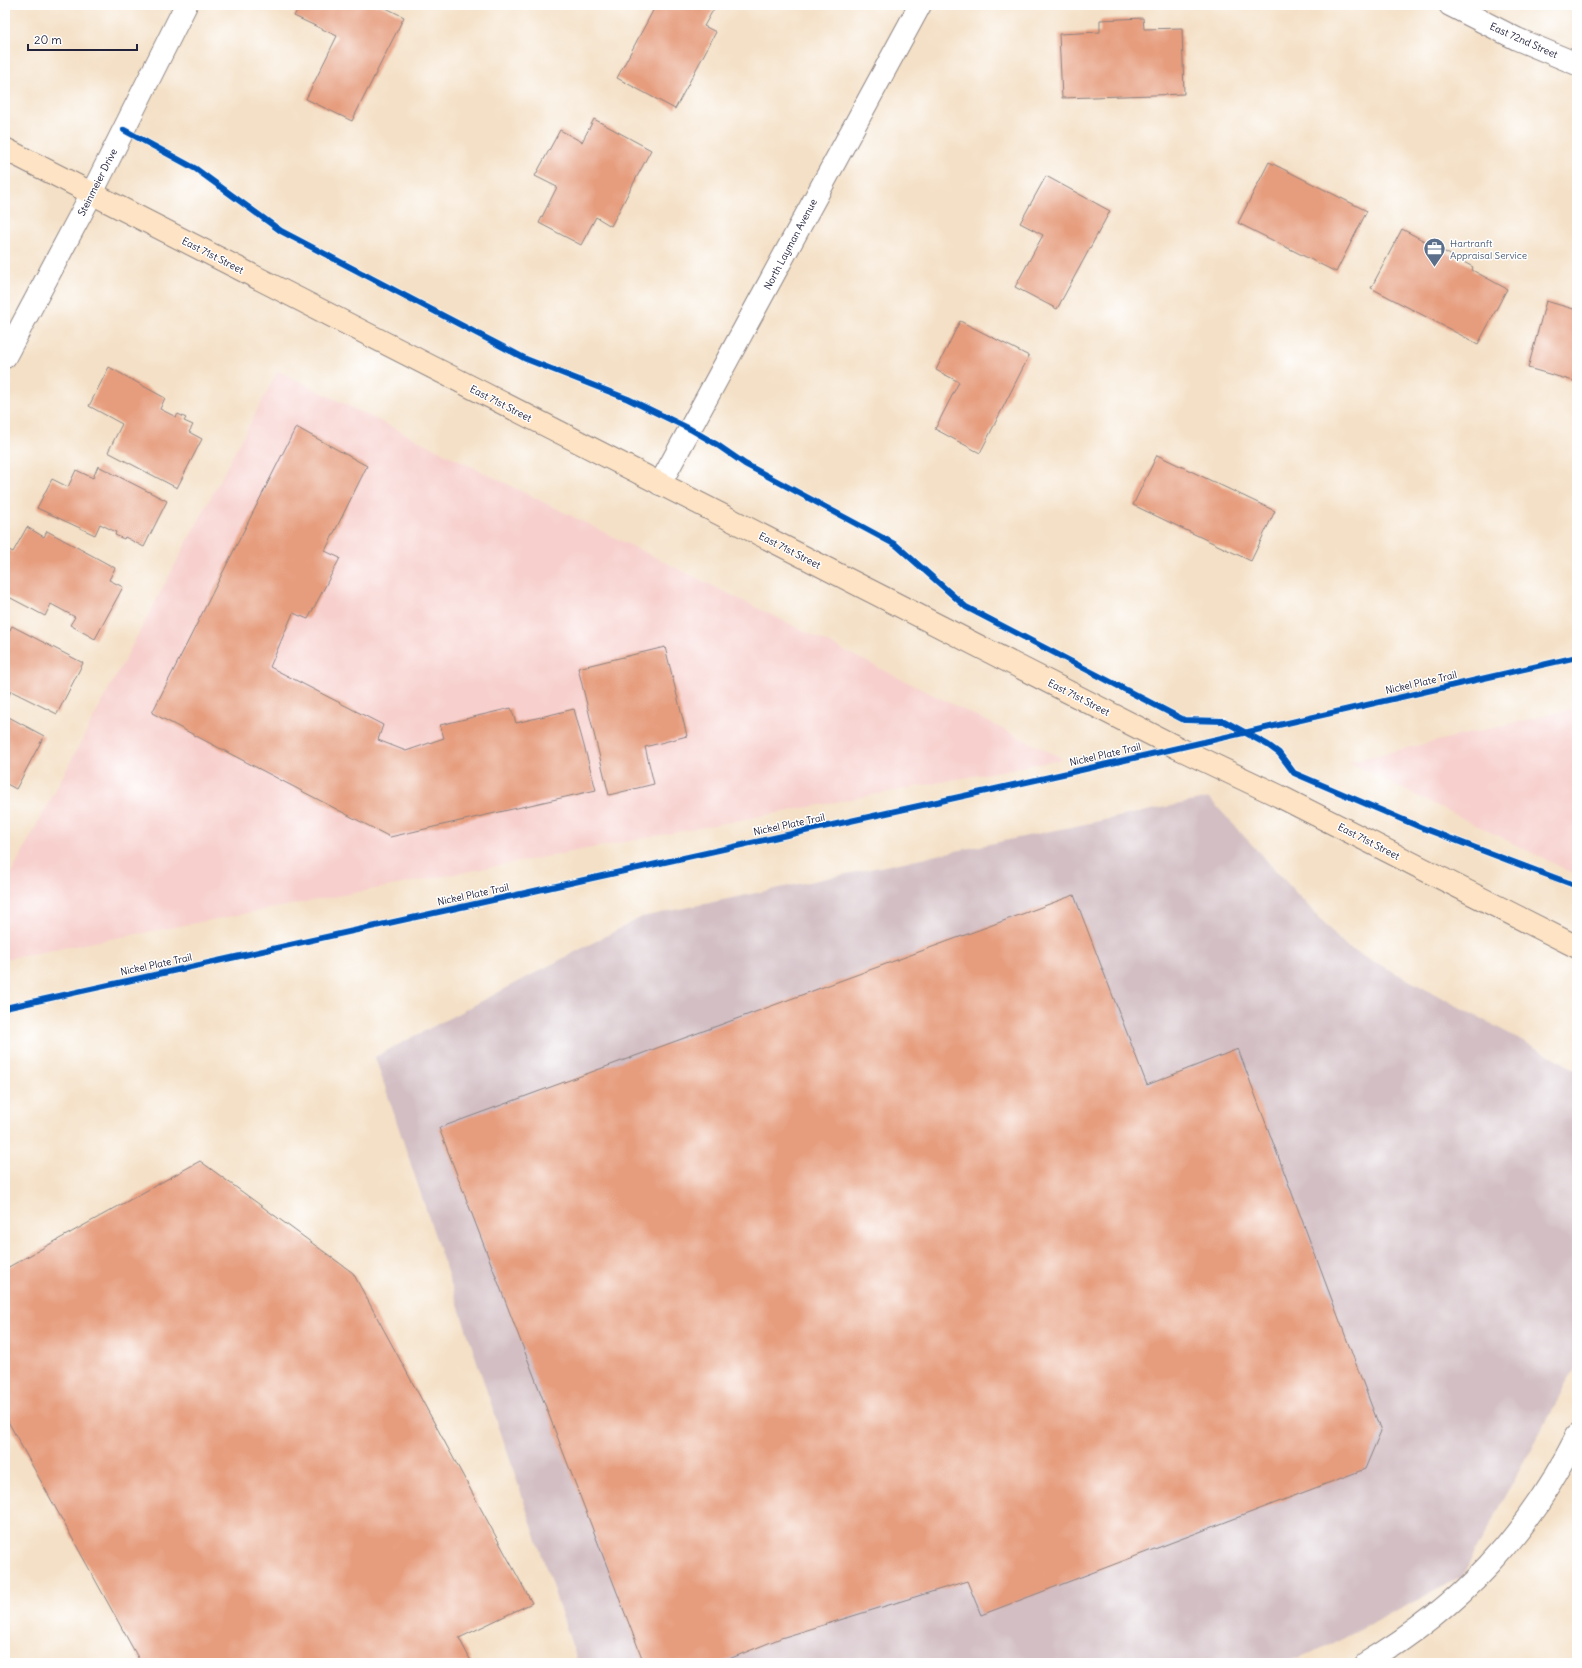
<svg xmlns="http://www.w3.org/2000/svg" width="1582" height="1668" font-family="Delius,sans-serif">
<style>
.built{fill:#f7d0cd}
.industrial{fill:#d2bec3}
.building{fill:#e69d7e}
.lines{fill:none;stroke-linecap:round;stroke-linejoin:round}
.street-casing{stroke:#8b8180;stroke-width:24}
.secondary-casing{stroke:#8b8180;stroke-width:24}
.street{stroke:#fff;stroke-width:22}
.secondary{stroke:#fee4c5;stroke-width:22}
.cycleway-casing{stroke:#fff;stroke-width:8}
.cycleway{stroke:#0057b8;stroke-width:6}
.labels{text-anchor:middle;stroke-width:3;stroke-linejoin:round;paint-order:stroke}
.street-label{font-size:10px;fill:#22223b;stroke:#fff}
.service-label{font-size:10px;fill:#4e5e75;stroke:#fff;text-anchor:start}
</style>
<rect width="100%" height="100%" fill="#fff"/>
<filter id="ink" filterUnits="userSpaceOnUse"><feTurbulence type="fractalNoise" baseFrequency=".025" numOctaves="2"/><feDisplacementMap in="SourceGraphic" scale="8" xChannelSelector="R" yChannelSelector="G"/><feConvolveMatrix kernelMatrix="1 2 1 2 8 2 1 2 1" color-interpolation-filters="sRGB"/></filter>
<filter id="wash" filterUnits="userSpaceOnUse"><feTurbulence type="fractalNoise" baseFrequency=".012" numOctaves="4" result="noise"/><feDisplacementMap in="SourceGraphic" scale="16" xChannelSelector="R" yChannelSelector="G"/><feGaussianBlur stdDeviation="0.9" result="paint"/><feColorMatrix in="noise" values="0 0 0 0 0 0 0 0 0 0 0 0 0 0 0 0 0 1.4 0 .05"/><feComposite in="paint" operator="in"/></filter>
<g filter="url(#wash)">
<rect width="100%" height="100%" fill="#f4e0c6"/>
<g class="built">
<path d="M 278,371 L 1063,759 L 5,959 L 5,885 Z"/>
<path d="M 1577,708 L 1577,875 L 1349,762 L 1386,753 Z"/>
</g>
<path class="industrial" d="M 1209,798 L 1345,946 L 1577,1070 L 1577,1364 L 1460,1578 L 1320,1650 L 1283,1663 L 578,1663 L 375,1057 L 642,917 Z"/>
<g id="blocks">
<g class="building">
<path d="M 300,5 L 380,5 L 404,17 L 352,121 L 306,99 L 337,36 L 294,16 Z"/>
<path d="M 656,5 L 716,5 L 704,26 L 716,32 L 675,109 L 617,78 Z"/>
<path d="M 1143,18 L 1144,29 L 1182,28 L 1184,94 L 1062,98 L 1059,34 L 1100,32 L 1100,20 Z"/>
<path d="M 594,119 L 651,150 L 611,226 L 596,217 L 581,245 L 539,223 L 557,187 L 535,176 L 560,130 L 582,142 Z"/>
<path d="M 1269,162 L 1367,211 L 1336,272 L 1238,223 Z"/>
<path d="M 1046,176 L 1110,211 L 1057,309 L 1015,287 L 1043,235 L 1020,223 Z"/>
<path d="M 1402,229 L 1473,267 L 1472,270 L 1507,289 L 1478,344 L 1371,288 Z"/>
<path d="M 1546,301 L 1577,310 L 1577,382 L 1528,368 Z"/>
<path d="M 960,321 L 1029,356 L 980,453 L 935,429 L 959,382 L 936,370 Z"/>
<path d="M 109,367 L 165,398 L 160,409 L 176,417 L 178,414 L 186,418 L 184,421 L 193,425 L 189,432 L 202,439 L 177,488 L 108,452 L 122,424 L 89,406 Z"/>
<path d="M 296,427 L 367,466 L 325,551 L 340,558 L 308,619 L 293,613 L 270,667 L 383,725 L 378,740 L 406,751 L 444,738 L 440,725 L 511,708 L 516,723 L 574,709 L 596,790 L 390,837 L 152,713 Z"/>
<path d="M 1157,455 L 1275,511 L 1251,561 L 1133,505 Z"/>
<path d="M 98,466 L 167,501 L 144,547 L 125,537 L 124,539 L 115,535 L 116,532 L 100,524 L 95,535 L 37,508 L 52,479 L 68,487 L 76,470 L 93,478 Z"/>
<path d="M 27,527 L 44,537 L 47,531 L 115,568 L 109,580 L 123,587 L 95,639 L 70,625 L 75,617 L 51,604 L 45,616 L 5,595 L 5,548 L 13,552 Z"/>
<path d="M 12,626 L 83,663 L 57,714 L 11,691 L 5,704 L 5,639 Z"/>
<path d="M 665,647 L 687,736 L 645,747 L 654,784 L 609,795 L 578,668 Z"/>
<path d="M 5,715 L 44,736 L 16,789 L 5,783 Z"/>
<path d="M 1074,895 L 1147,1085 L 1238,1049 L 1381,1431 L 1365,1469 L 981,1615 L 967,1581 L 781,1638 L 719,1663 L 644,1663 L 439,1128 Z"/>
<path d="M 200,1161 L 353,1273 L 532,1603 L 459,1638 L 472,1663 L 141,1663 L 5,1416 L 5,1269 Z"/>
</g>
</g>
</g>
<g filter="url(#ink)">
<use href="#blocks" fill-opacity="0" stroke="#8b8180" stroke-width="1"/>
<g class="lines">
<defs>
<g id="street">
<path d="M 1450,5 L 1517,39 L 1577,64"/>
<path d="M 5,357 L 92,193 L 186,5"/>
<path d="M 660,484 L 920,5"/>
<path d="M 1366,1663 C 1461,1606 1527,1535 1577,1436"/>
</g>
<path id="secondary" d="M 5,149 L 1178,748 L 1279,796 L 1577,947"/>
</defs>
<use href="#street" class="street-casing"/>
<use href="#secondary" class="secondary-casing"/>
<use href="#street" class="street"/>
<use href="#secondary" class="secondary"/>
<defs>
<g id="cycleway">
<path d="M 124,130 L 196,169 L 281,231 L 526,359 L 628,399 L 690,429 L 716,444 L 745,464 L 896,545 L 966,607 L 1184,720 L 1224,721 L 1268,745 L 1279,753 L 1294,773 L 1420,827 L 1577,886"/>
<path d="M 5,1008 L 1081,770 L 1577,657"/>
</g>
</defs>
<use href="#cycleway" class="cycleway-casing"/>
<use href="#cycleway" class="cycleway"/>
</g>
</g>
<defs>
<symbol id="office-pin" viewBox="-11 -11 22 30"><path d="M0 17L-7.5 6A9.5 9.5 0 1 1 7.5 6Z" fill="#5c6f8a" stroke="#fff"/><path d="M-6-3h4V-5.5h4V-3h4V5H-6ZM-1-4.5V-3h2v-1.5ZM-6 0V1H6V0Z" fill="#fff"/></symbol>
</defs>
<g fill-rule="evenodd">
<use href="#office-pin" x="1422" y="236" width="25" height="34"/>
</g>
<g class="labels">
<g class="street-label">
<text transform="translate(1524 40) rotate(24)" y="4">East 72nd Street</text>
<text transform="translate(97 182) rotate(-63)" y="4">Steinmeier Drive</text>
<text transform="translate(790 244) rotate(-62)" y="4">North Layman Avenue</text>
<text transform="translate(213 255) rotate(27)" y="4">East 71st Street</text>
<text transform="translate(501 403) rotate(27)" y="4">East 71st Street</text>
<text transform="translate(790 550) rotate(27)" y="4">East 71st Street</text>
<text transform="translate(1421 682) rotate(-13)" y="4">Nickel Plate Trail</text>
<text transform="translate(1079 697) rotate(27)" y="4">East 71st Street</text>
<text transform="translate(1105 754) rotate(-13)" y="4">Nickel Plate Trail</text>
<text transform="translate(789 824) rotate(-12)" y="4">Nickel Plate Trail</text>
<text transform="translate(1369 841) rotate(27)" y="4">East 71st Street</text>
<text transform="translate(473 894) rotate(-12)" y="4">Nickel Plate Trail</text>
<text transform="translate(156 964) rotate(-12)" y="4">Nickel Plate Trail</text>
</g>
<g class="service-label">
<text x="1450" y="247">Hartranft<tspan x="1450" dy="12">Appraisal Service</tspan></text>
</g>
</g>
<rect width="1582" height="1668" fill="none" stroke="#fff" stroke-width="20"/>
<path d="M28 44v6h109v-6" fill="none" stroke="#22223b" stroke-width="2"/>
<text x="34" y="44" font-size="12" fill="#22223b" stroke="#ffffff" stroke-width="3" paint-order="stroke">20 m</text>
</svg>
